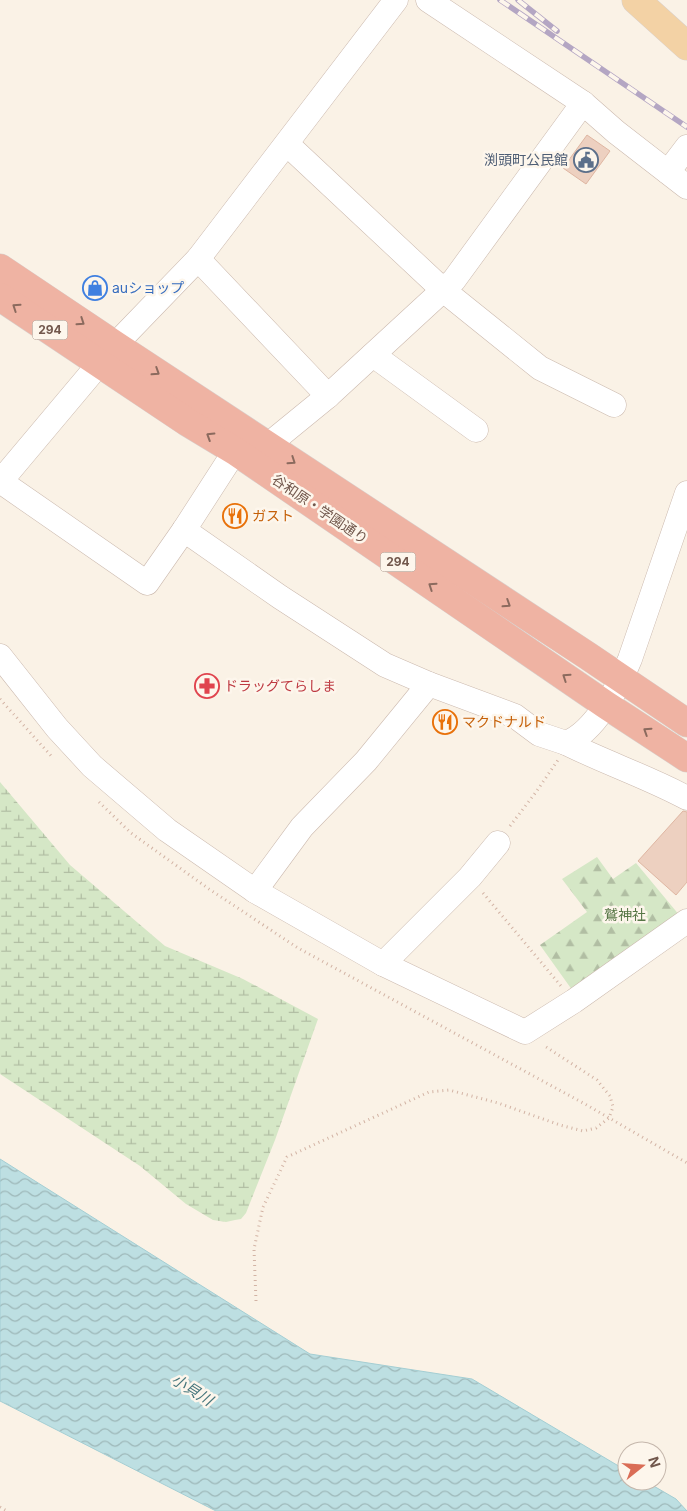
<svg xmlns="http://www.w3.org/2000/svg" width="687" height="1511" font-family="Inter,'Noto Sans JP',sans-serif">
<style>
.forest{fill:url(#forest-firs)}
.wetland{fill:url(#wetland-marsh)}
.water{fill:url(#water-waves);stroke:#a4ced3}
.building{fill:#edd0c0;stroke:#dfb6a2}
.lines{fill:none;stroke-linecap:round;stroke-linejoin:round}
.minor-casing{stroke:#cbb9ae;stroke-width:25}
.major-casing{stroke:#d8d0cd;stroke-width:29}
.highway-casing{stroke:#d8d0cd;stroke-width:29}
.path{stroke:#d2b3a4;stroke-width:3;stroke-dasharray:1 4;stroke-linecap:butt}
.minor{stroke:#fff;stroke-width:24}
.major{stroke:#f3d2a5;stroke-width:28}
.highway{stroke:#efb3a3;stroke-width:28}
.rail-casing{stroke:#b4a6c3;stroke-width:5.5}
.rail{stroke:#fdf6ec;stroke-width:4;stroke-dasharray:11;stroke-linecap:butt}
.oneway{stroke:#8b6a5e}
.labels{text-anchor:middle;stroke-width:5;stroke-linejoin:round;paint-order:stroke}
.shield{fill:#fdf6ec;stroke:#9c877d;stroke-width:1}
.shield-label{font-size:12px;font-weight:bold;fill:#72584d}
.service-label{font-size:14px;fill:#4e5e75;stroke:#fdf6ec;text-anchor:end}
.shop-label{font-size:14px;fill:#366cbe;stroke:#fdf6ec;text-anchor:start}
.street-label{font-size:14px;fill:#72584d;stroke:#fdf6ec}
.food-label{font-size:14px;fill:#c56008;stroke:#fdf6ec;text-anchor:start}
.health-label{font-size:14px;fill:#be3a42;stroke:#fdf6ec;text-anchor:start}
.park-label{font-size:14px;fill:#577746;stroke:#fdf6ec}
.water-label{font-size:15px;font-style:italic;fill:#46767c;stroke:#fdf6ec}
</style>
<defs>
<pattern id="forest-firs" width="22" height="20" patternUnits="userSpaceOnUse" patternTransform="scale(1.25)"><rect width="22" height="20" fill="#d5e7c6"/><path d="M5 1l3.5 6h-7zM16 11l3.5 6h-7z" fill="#b1bea3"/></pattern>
<pattern id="wetland-marsh" width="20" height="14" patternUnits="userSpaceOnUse" patternTransform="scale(1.25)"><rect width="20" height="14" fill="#d5e7c6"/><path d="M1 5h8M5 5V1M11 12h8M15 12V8" fill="none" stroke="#b1bea3"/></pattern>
<pattern id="water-waves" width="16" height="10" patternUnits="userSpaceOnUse" patternTransform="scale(1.25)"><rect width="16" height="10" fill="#bddfe2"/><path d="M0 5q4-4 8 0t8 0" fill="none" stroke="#9eb8b9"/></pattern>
</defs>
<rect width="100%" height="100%" fill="#faf2e6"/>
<path class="forest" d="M 597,857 L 613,879 L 636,863 L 680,916 L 575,994 L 540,945 L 587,912 L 562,879 Z"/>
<path class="wetland" d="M 0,782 L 70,865 L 165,946 L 243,979 L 318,1019 L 275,1140 L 246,1213 L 241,1219 L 235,1220 L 226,1222 L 213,1220 L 186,1204 L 140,1166 L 0,1074 Z"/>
<path class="water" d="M 0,1159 L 310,1354 L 472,1379 L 627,1471 L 627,1481 L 645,1481 L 676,1499 L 687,1511 L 216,1511 L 0,1401 Z"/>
<g class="building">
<path d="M 587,135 L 610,151 L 586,184 L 563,168 Z"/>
<path d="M 683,811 L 687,812 L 687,882 L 676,895 L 638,861 Z"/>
</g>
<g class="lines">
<defs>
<g id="minor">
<path d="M 428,0 L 583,103 L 616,132 L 687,187"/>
<path d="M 287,144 L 443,290 L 540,368 L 614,405"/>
<path d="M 668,172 L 687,147"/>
<path d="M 198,259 L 328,396"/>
<path d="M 373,355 L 476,430"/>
<path d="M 268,445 L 328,396 L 454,280 L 583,103"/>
<path d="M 0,481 L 147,583 L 184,530 L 235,451"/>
<path d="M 0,482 L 115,345 L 198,259 L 396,0"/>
<path d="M 184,530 L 280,597 L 385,665 L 429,684 L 515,716 L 539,734 L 566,743 C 595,732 619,686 630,659 L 687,493"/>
<path d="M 0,656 L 57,728 L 92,766 L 167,830 L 255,891 L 383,964 L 525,1032 L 574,1001 L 687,921"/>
<path d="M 566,743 C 606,763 648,777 687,798"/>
<path d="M 255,891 L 302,827 L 366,761 L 429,684"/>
<path d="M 383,964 L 470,877 L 498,843"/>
</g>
<path id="major" d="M 636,0 L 687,46"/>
<g id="highway">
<path d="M 0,268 L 115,345 L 588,656 L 687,723"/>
<path d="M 0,297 L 187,422 L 235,451 L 606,705 L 687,758"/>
</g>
</defs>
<use href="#minor" class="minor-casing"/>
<use href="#major" class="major-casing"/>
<use href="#highway" class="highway-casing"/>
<g class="path">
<path d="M 0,699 L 53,758"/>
<path d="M 99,802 L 131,833 L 209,889 L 298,948 L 585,1104 L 687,1163"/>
<path d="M 510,826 L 536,792 L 558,760"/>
<path d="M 483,893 L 561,986"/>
<path d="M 256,1301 L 254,1249 L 263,1207 L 287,1157 L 429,1092 L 449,1090 L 498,1103 L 560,1125 L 583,1131 L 596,1128 L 609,1118 L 613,1107 L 610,1096 L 597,1080 L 543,1045"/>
<path d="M 0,1507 L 7,1511"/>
</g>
<use href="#minor" class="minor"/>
<use href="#major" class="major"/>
<use href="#highway" class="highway"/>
<defs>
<g id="rail">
<path d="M 500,0 L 687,127"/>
<path d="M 518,0 L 557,31"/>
</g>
</defs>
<use href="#rail" class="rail-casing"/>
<use href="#rail" class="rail"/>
</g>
<defs><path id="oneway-chevron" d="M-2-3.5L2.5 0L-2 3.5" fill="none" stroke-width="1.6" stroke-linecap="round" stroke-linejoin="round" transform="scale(1.25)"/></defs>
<g class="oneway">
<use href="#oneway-chevron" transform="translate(16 307) rotate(-146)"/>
<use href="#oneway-chevron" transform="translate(81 322) rotate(34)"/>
<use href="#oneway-chevron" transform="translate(156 372) rotate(33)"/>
<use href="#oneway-chevron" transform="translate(210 436) rotate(-148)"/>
<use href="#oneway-chevron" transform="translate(292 461) rotate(34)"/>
<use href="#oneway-chevron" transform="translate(432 586) rotate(-146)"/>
<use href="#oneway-chevron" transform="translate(507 604) rotate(33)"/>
<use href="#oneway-chevron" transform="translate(566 677) rotate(-146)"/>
<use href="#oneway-chevron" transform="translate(647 731) rotate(-147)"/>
</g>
<defs>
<symbol id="civic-ring" viewBox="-11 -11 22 22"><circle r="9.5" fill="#fdf6ec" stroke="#5c6f8a" stroke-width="1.5"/><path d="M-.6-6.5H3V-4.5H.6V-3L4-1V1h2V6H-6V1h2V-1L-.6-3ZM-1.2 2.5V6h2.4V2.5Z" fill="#5c6f8a"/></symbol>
<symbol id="shop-ring" viewBox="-11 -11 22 22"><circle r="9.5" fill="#fdf6ec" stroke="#3f7fe0" stroke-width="1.5"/><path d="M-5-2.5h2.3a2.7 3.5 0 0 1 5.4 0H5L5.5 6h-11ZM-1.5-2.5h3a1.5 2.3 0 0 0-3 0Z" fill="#3f7fe0"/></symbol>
<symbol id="restaurant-ring" viewBox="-11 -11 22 22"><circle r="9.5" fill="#fdf6ec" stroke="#e8710a" stroke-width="1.5"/><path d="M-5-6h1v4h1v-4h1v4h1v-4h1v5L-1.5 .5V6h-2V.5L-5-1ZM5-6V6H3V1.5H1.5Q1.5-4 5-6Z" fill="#e8710a"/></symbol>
<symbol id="pharmacy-ring" viewBox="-11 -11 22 22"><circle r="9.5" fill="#fdf6ec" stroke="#e0444e" stroke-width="1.5"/><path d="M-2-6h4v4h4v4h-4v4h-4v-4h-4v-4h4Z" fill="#e0444e"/></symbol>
</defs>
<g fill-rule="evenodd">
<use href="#civic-ring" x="572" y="146" width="28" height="28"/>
<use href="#shop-ring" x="81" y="274" width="28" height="28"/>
<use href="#restaurant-ring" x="221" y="502" width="28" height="28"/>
<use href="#pharmacy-ring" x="193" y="672" width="28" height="28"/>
<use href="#restaurant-ring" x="431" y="708" width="28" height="28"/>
</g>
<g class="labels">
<g class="shield">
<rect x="32.5" y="320.5" width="35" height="19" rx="4"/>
<rect x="380.5" y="552.5" width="35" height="19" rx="4"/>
</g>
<g class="shield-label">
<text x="50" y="334">294</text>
<text x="398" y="566">294</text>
</g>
<g class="service-label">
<text x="568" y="165">渕頭町公民館</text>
</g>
<g class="shop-label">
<text x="112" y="293">auショップ</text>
</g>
<g class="street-label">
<text transform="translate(320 509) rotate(34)" y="5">谷和原・学園通り</text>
</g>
<g class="food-label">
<text x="252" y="521">ガスト</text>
<text x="462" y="727">マクドナルド</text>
</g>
<g class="health-label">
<text x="224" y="691">ドラッグてらしま</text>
</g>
<g class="park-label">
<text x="625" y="920">鷲神社</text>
</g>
<g class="water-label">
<text transform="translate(192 1390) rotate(32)" y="5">小貝川</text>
</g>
</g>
<g transform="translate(642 1466) rotate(73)"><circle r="24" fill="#fdf6ec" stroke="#c5b7ac"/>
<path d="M0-4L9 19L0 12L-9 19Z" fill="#da6d56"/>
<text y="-8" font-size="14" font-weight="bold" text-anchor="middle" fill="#72584d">N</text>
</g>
</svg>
